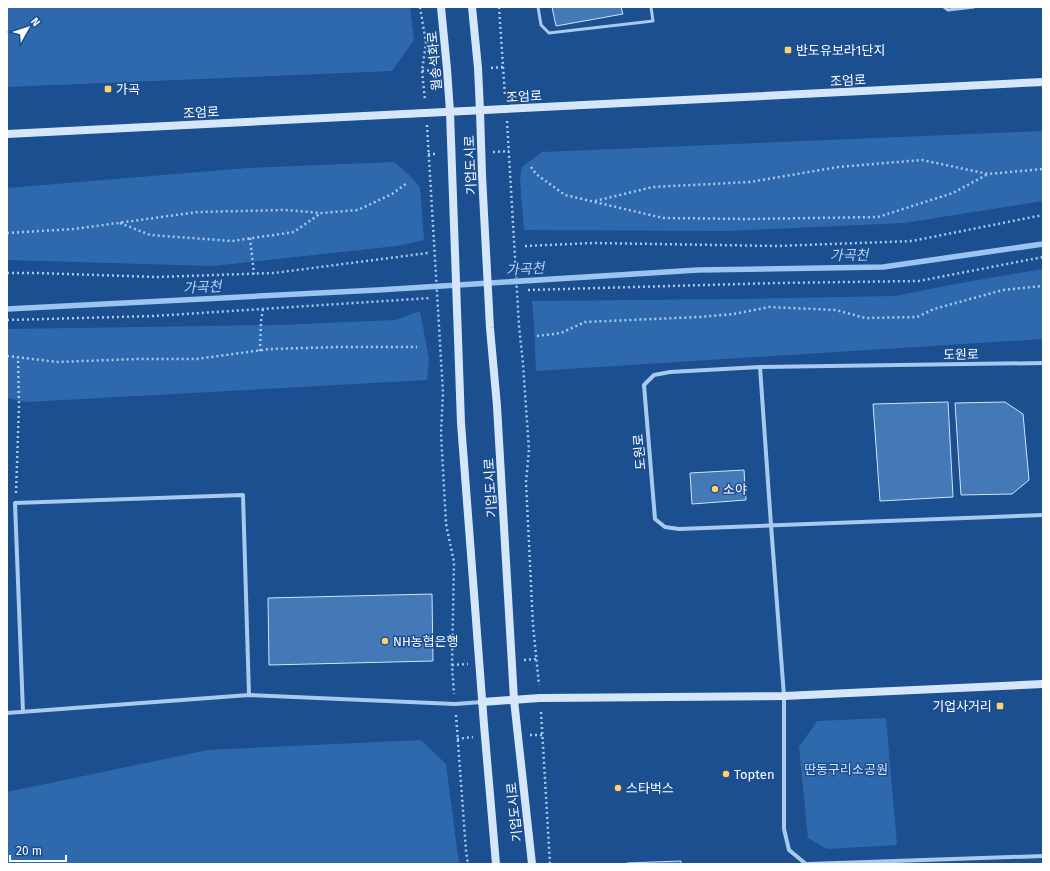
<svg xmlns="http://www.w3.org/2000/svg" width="1050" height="871" font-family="'Fira Sans','Noto Sans KR',sans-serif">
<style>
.green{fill:#2e69ad}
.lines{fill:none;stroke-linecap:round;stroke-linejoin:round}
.stream{stroke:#9cc4f0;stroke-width:5.5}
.building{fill:#4478b7;stroke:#cfe3fa}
.path{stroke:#a9c9ee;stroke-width:2.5;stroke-dasharray:2 3;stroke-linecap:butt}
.lane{stroke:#a9c9ee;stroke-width:3}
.street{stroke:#a9c9ee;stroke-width:4}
.secondary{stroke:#d6e6fa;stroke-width:8}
.poi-dot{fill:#ffd166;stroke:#1b4f8f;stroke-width:1.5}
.labels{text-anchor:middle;stroke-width:3;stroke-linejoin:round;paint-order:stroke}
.poi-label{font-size:13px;fill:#fff;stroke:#1b4f8f;text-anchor:start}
.street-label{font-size:13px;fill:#fff;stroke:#1b4f8f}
.park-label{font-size:13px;fill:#cfe3fa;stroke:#1b4f8f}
.water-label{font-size:14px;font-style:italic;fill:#b5d3f5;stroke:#1b4f8f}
</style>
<rect width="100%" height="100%" fill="#1b4f8f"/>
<g class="green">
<path d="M 7,7 L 410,7 L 414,40 L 392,71 L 7,87 Z"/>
<path d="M 1043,131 L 1043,201 L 904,223 L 728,231 L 524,230 L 520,180 L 522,167 L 542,152 Z"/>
<path d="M 394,162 L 408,174 L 420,187 L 424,240 L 397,246 L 213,266 L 7,260 L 7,188 L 247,168 Z"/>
<path d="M 1043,269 L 1043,339 L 536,371 L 534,324 L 532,301 L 740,299 L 895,296 L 955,284 Z"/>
<path d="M 420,311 L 429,359 L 427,380 L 27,402 L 7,398 L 7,329 L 278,325 L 396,320 Z"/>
<path d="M 886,718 L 897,845 L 827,849 L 808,838 L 799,747 L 817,721 Z"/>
<path d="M 421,740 L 446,764 L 459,864 L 7,864 L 7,792 L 208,750 Z"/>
</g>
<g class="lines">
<path class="stream" d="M 7,309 L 378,290 L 698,270 L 883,267 L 1043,244"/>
</g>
<g class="building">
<path d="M 552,7 L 621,7 L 623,14 L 556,26 Z"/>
<path d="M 948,402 L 953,497 L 880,501 L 873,404 Z"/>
<path d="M 1005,402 L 1023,414 L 1029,480 L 1012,494 L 961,495 L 955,403 Z"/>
<path d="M 744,470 L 746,500 L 692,504 L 690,473 Z"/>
<path d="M 432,594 L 433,661 L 269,665 L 268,598 Z"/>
<path d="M 681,861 L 681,864 L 627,864 L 627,863 Z"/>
</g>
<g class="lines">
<g class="path">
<path d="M 420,7 L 426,43 L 422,71 L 425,100"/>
<path d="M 499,7 L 505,96"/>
<path d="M 491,68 L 503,67"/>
<path d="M 422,71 L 434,70"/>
<path d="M 507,121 L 519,326 L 523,364 L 529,450 L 526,482 L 533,625 L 539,685"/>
<path d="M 427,125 L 443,393 L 441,433 L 446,524 L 454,562 L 452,665 L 454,694"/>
<path d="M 493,152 L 509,151"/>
<path d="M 428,154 L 438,154"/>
<path d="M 531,167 L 536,174 L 565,195 L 663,218 L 750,219 L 878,217 L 953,193 L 988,174"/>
<path d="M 595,201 L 653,187 L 750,182 L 838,167 L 922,160 L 988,174 L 1043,169"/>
<path d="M 120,223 L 150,235 L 232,241 L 294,232 L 321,213"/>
<path d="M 7,233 L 74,229 L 198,212 L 286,210 L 321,213 L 358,210 L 392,194 L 407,183"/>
<path d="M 250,238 L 254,274"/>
<path d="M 525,246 L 593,243 L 778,246 L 912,241 L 1043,215"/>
<path d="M 7,273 L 36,273 L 157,277 L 274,273 L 428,253"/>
<path d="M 528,290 L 777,283 L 919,281 L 1043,257"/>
<path d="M 7,320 L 154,316 L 431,298"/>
<path d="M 537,336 L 561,333 L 585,322 L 699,317 L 734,314 L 769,307 L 836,310 L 865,318 L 917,317 L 934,309 L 1003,290 L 1043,286"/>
<path d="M 260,351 L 261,321 L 263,309"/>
<path d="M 7,356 L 58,362 L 137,359 L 196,359 L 270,349 L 340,347 L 417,347"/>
<path d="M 16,493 L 19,405 L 18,357"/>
<path d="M 524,660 L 536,659"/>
<path d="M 452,665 L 468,664"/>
<path d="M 541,712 L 550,864"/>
<path d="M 456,715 L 466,851 L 468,864"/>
<path d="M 530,735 L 542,735"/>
<path d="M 457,739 L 473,737"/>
</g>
<g class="lane">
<path d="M 538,7 L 541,25 L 549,33 L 653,21 L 651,7"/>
<path d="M 944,7 L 948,10 L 974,7"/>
</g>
<g class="street">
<path d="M 1043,363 L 760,367 L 670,372 L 654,375 L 644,385 L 655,519 L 665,527 L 679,529 L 1043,515"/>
<path d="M 760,367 L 771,525 L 784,696 L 784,829 L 789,850 L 806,864"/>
<path d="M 23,712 L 15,503 L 243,495 L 249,695"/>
<path d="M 7,713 L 249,695 L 455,704 L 482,702"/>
<path d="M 808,864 L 1043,856"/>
</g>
<g class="secondary">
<path d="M 441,7 L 447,69 L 450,112 L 461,423 L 484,725 L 496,864"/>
<path d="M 472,7 L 478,68 L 480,111 L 482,175 L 490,328 L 497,406 L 514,700 L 532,864"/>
<path d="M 7,134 L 1043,82"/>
<path d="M 482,702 L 540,698 L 784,696 L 1043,684"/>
</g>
</g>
<g class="poi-dot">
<rect x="784" y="46" width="8" height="8" rx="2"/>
<rect x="104" y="85" width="8" height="8" rx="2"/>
<circle cx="715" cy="489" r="4"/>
<circle cx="385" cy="641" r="4"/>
<rect x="996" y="702" width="8" height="8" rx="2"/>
<circle cx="726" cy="774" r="4"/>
<circle cx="618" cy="788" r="4"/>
</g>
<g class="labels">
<g class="poi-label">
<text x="796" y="55">반도유보라1단지</text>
<text x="116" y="94">가곡</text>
<text x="723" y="494">소야</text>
<text x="393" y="646">NH농협은행</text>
<text x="992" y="711" text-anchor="end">기업사거리</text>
<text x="734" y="779">Topten</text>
<text x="626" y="793">스타벅스</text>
</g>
<g class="street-label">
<text transform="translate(434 61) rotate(-95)" y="5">월송석화로</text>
<text transform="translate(848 80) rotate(-3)" y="5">조엄로</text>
<text transform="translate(524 96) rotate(-3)" y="5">조엄로</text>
<text transform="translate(201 112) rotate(-3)" y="5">조엄로</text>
<text transform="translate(470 165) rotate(-92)" y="5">기업도시로</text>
<text transform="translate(961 354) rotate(-1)" y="5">도원로</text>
<text transform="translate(639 452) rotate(-95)" y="5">도원로</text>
<text transform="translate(490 488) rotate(-93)" y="5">기업도시로</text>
<text transform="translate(514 812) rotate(-96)" y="5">기업도시로</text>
</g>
<g class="park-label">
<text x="846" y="774">딴동구리소공원</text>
</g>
<g class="water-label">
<text transform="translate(849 255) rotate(-1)" y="5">가곡천</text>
<text transform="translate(525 269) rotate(-4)" y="5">가곡천</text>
<text transform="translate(202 287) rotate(-3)" y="5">가곡천</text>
</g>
</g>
<rect width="1050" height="871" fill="none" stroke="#ffffff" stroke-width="16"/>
<g transform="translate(28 28) rotate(51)" stroke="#1b4f8f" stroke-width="3" paint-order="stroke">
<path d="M0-3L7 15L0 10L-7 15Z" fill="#ffffff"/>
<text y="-6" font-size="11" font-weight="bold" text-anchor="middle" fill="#ffffff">N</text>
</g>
<path d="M10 855v6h56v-6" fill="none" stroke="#ffffff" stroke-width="2"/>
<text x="16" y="855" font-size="12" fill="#ffffff" stroke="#1b4f8f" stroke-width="3" paint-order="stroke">20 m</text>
</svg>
